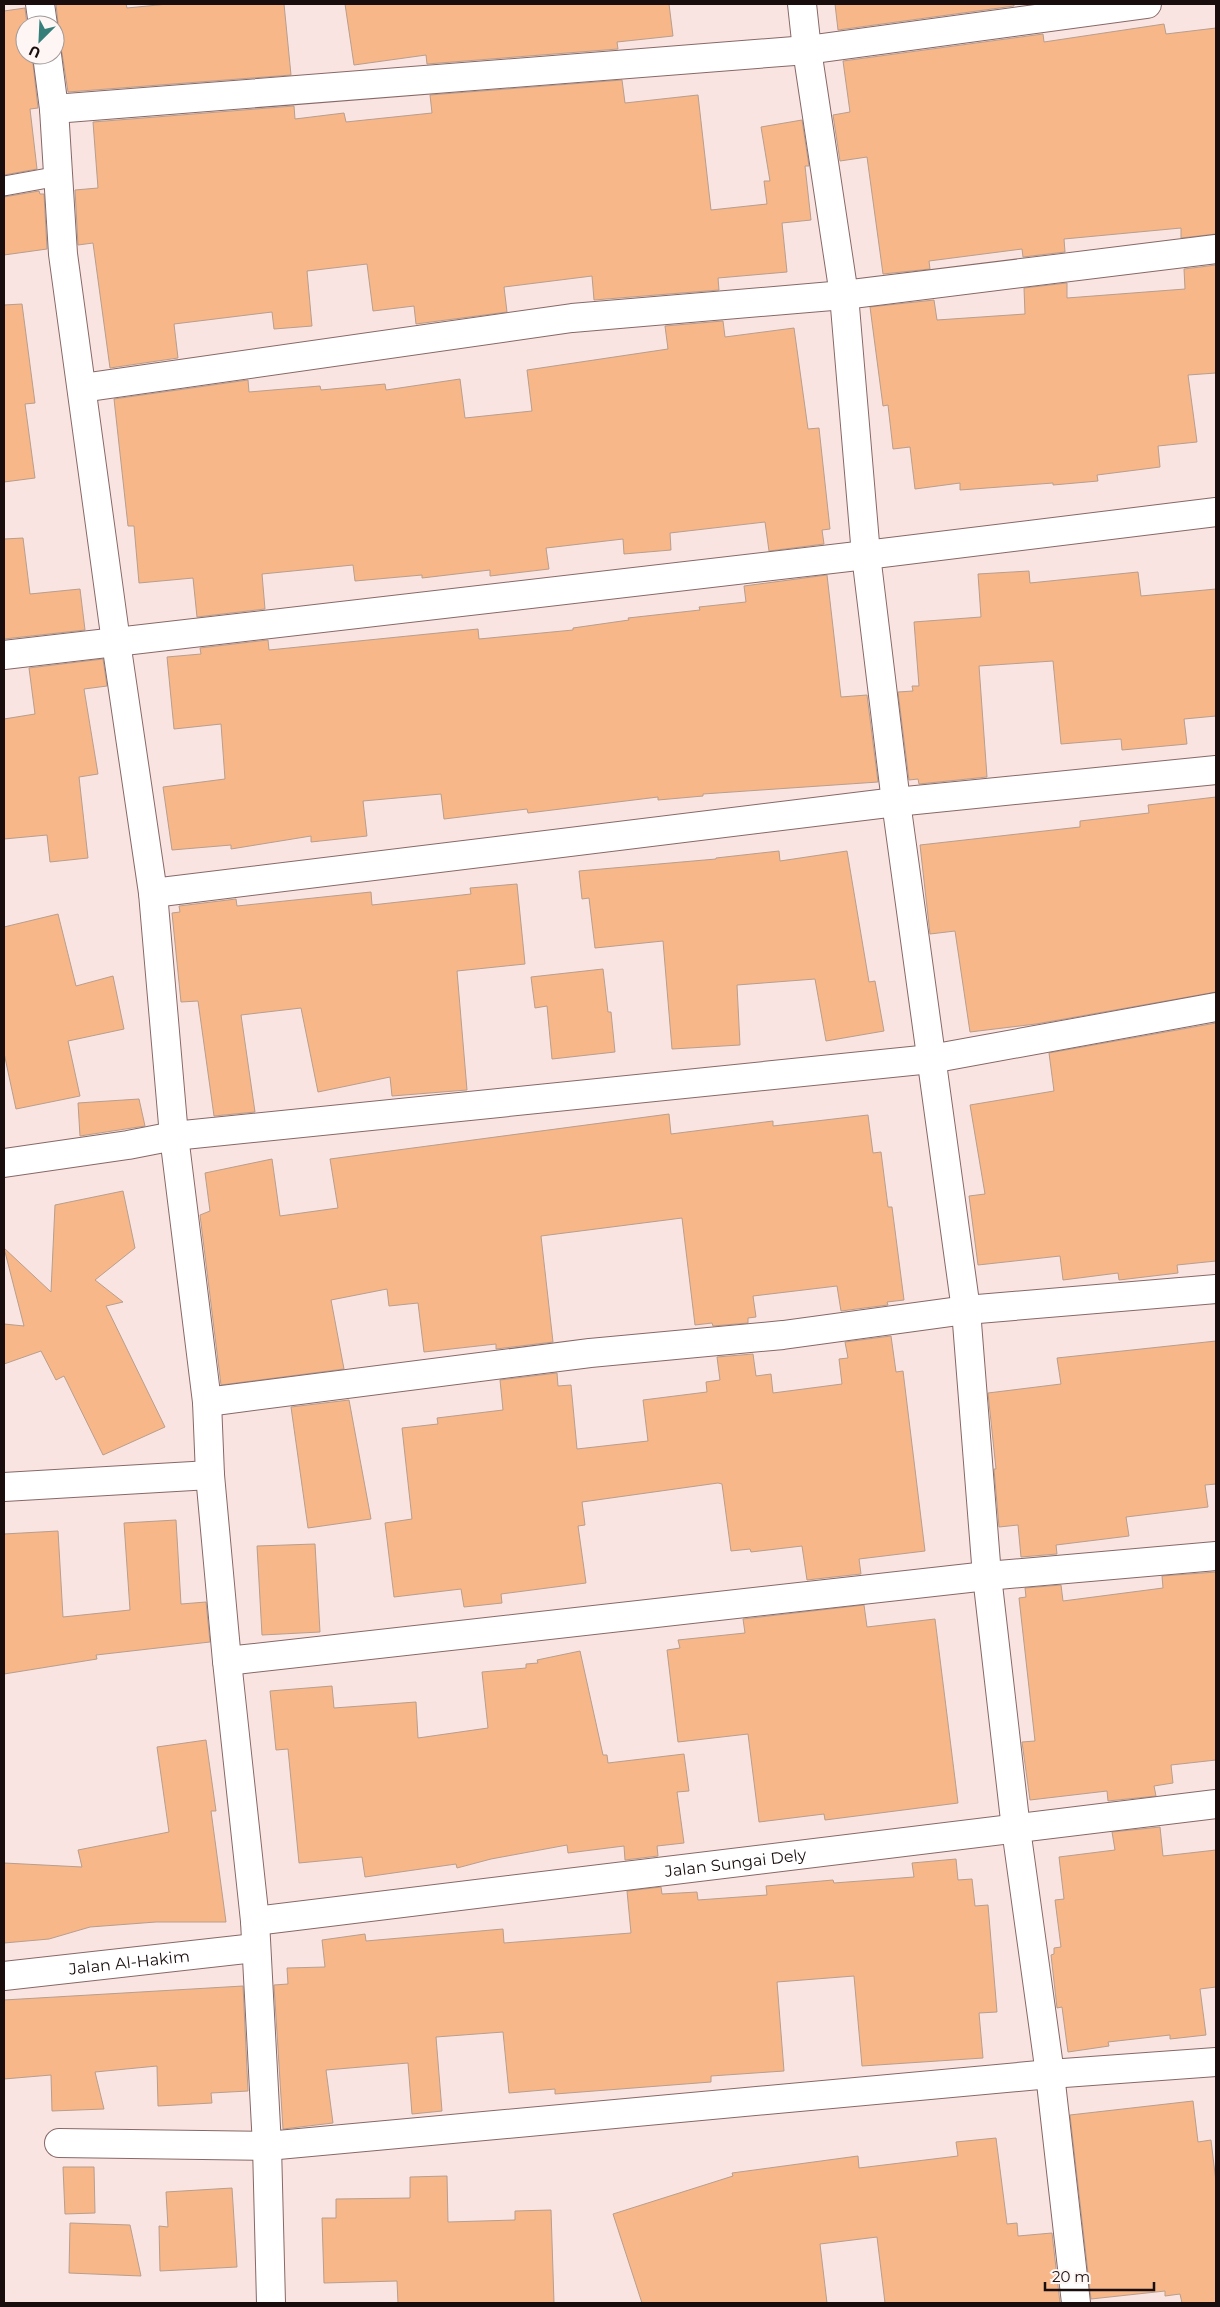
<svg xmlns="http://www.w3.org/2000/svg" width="1220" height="2307" font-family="Montserrat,sans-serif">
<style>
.building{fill:#f7b789;stroke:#b89e8c}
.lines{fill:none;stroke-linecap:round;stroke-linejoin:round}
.service-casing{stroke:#876866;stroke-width:21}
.minor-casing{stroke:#876866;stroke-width:30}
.service{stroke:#fff;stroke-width:19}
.minor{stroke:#fff;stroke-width:28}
.labels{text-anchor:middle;stroke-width:4.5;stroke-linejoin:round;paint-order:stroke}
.street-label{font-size:16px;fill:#190e0d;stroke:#fdf6f5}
</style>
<rect width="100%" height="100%" fill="#fae4e2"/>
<g class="building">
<path d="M 56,4 L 126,4 L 127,8 L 168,4 L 284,4 L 291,75 L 68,92 L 62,53 L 60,46 L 55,42 L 58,23 Z"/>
<path d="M 345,4 L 669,4 L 673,36 L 617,42 L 618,49 L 427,64 L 426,55 L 354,65 Z"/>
<path d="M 835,4 L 1014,4 L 1014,6 L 838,30 Z"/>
<path d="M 25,8 L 27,25 L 25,25 L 25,55 L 32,55 L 38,108 L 30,109 L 37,169 L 4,175 L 4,11 Z"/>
<path d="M 1164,24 L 1166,34 L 1216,28 L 1216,234 L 1181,238 L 1181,228 L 1064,239 L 1065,252 L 1023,257 L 1022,249 L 929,261 L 930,269 L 883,274 L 867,157 L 840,161 L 833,115 L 850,112 L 843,61 L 1043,34 L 1044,42 Z"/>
<path d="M 622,80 L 625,103 L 698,95 L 711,210 L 767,204 L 764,181 L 770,181 L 761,127 L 802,120 L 809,166 L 805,166 L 811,220 L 782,223 L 787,272 L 718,278 L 719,290 L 594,300 L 592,276 L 504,287 L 507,312 L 416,324 L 414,306 L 373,311 L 367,264 L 307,271 L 312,326 L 274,329 L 272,312 L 174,324 L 178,358 L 110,368 L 93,243 L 78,245 L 75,190 L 98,188 L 93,122 L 294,106 L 295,119 L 344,113 L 346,122 L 432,113 L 430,95 Z"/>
<path d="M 39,191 L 40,194 L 44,194 L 47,249 L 4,255 L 4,197 Z"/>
<path d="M 1216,265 L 1216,373 L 1188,375 L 1197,442 L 1158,446 L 1160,467 L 1097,475 L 1098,481 L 1053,485 L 1053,483 L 960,490 L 960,483 L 915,489 L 910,447 L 893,449 L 888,405 L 883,406 L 870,307 L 934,300 L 937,320 L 1025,314 L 1024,288 L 1067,283 L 1067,298 L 1185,289 L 1184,269 Z"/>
<path d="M 22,304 L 35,403 L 25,404 L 35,478 L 4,482 L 4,305 Z"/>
<path d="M 723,321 L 725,337 L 794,328 L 808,429 L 819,428 L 830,529 L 822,530 L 824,544 L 769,551 L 765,522 L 670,533 L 671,550 L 624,554 L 623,539 L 546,548 L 549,569 L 490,576 L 490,570 L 422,578 L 422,575 L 355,581 L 353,565 L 262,574 L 265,609 L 197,617 L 193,578 L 139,583 L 134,526 L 128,526 L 114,399 L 248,380 L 249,392 L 320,386 L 321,390 L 385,384 L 386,390 L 460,379 L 465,418 L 532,411 L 527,370 L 668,349 L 665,326 Z"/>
<path d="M 23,538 L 30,594 L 80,589 L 85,630 L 4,639 L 4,539 Z"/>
<path d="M 1029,571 L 1030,583 L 1138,572 L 1141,596 L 1216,589 L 1216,716 L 1184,719 L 1187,744 L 1122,750 L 1121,739 L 1061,744 L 1053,661 L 979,666 L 987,777 L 919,784 L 918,779 L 909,780 L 898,692 L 913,691 L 912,686 L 919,686 L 914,622 L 981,617 L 978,574 Z"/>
<path d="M 827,575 L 841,697 L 867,695 L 878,782 L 703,794 L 703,796 L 658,800 L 658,797 L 528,813 L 527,809 L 444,819 L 441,794 L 363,801 L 367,836 L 311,842 L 311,836 L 231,849 L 231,845 L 172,850 L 163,787 L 225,779 L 221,724 L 174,729 L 167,657 L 201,654 L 200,648 L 268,640 L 269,650 L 478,629 L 479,639 L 573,630 L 573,628 L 629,620 L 628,618 L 700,610 L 699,607 L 746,602 L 744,586 Z"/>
<path d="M 103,659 L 107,686 L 84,689 L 98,774 L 79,777 L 88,858 L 50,862 L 47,835 L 4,839 L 4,719 L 35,714 L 29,668 Z"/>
<path d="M 1216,797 L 1216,992 L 1036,1024 L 970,1032 L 955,931 L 930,934 L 920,845 L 1080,827 L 1080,821 L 1149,813 L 1148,805 Z"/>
<path d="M 779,851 L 780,861 L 847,851 L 869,982 L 875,981 L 884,1031 L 826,1041 L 815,979 L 737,985 L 740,1045 L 672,1049 L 663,941 L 595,948 L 589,898 L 582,899 L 579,871 L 716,859 L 716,858 Z"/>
<path d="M 517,884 L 525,964 L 457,971 L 467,1090 L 392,1096 L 390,1077 L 318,1092 L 301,1008 L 241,1015 L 255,1112 L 214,1116 L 198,1001 L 181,1002 L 172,913 L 180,912 L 179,906 L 236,899 L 237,906 L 371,892 L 372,905 L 471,894 L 470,888 Z"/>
<path d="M 58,914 L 76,986 L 113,976 L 124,1029 L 68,1041 L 80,1096 L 16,1109 L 4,1053 L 4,927 Z"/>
<path d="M 603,969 L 608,1012 L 611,1012 L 615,1052 L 552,1059 L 547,1006 L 535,1008 L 531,977 Z"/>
<path d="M 1216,1023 L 1216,1261 L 1177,1265 L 1178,1273 L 1119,1280 L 1118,1273 L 1063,1280 L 1060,1256 L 978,1265 L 969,1196 L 985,1194 L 970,1105 L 1054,1091 L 1049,1053 Z"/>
<path d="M 139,1099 L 145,1126 L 80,1136 L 78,1103 Z"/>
<path d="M 669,1114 L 671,1134 L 773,1121 L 773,1126 L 868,1115 L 873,1153 L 881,1152 L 888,1207 L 892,1207 L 904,1300 L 887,1302 L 888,1305 L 841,1311 L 837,1286 L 753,1296 L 756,1317 L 748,1318 L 748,1323 L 713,1326 L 712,1323 L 695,1325 L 682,1218 L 541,1236 L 553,1342 L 496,1349 L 496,1344 L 424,1352 L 418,1303 L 389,1306 L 387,1289 L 331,1300 L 344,1369 L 221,1385 L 200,1215 L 210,1211 L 205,1173 L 272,1159 L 280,1216 L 338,1208 L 330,1159 Z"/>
<path d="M 123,1191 L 135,1248 L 95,1280 L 123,1302 L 106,1306 L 165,1427 L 103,1455 L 64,1376 L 56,1380 L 41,1351 L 4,1364 L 4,1324 L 24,1326 L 4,1248 L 51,1292 L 55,1205 Z"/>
<path d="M 891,1336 L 896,1372 L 903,1371 L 925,1551 L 859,1559 L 861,1574 L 807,1580 L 802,1546 L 751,1552 L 750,1549 L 731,1551 L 722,1484 L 718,1483 L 582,1502 L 585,1525 L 578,1526 L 586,1583 L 501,1594 L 502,1603 L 464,1607 L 461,1589 L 394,1597 L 385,1523 L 412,1519 L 402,1428 L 438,1424 L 437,1418 L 503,1410 L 500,1380 L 557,1373 L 558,1386 L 571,1385 L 577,1449 L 648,1441 L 643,1400 L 707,1392 L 706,1382 L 720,1380 L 717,1357 L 753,1354 L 756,1376 L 771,1374 L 773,1393 L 842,1384 L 839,1359 L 848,1358 L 845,1342 Z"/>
<path d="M 1216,1341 L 1216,1484 L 1205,1485 L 1208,1507 L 1126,1517 L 1129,1536 L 1056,1545 L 1057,1554 L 1021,1557 L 1018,1525 L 999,1527 L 994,1469 L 996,1469 L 988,1393 L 1061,1384 L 1057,1358 Z"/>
<path d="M 349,1400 L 371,1519 L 308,1528 L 291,1407 Z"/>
<path d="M 176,1520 L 181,1604 L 206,1602 L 210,1642 L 96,1655 L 97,1659 L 4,1674 L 4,1534 L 58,1531 L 63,1617 L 130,1610 L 124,1523 Z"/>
<path d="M 315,1544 L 320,1632 L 262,1635 L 257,1546 Z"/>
<path d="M 1216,1572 L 1216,1760 L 1171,1765 L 1173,1783 L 1154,1786 L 1156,1796 L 1108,1801 L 1107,1791 L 1030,1800 L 1022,1742 L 1035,1741 L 1019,1598 L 1026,1597 L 1025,1588 L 1061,1585 L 1063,1601 L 1163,1588 L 1162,1576 Z"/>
<path d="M 864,1605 L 867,1627 L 935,1619 L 958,1803 L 825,1820 L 824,1814 L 759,1822 L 748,1734 L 678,1742 L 667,1650 L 680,1648 L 678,1640 L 745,1633 L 743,1619 Z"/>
<path d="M 580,1651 L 603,1755 L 607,1755 L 608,1763 L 684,1754 L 689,1791 L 677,1792 L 684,1843 L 657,1846 L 658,1856 L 625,1860 L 624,1846 L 568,1853 L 567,1845 L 491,1859 L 457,1868 L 456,1864 L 365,1877 L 362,1857 L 299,1863 L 288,1749 L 276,1750 L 270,1691 L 332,1686 L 334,1708 L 416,1702 L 418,1738 L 488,1728 L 482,1672 L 526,1668 L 526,1664 L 538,1663 L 537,1660 Z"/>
<path d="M 206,1740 L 216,1811 L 211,1811 L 226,1922 L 156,1922 L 90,1927 L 49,1939 L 4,1943 L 4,1863 L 82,1867 L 78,1850 L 169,1832 L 157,1747 Z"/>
<path d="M 1160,1827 L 1163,1856 L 1216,1850 L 1216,1987 L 1200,1989 L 1206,2035 L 1170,2039 L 1170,2035 L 1108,2042 L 1109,2046 L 1068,2052 L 1062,2007 L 1057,2008 L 1051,1955 L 1054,1954 L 1054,1948 L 1061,1947 L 1055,1900 L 1064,1899 L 1059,1857 L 1115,1850 L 1112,1832 Z"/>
<path d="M 956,1859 L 958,1880 L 972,1879 L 975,1906 L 988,1905 L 997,2012 L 979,2013 L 983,2058 L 862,2066 L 854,1976 L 777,1982 L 784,2071 L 711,2076 L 711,2082 L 555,2094 L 555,2089 L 509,2093 L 503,2032 L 436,2037 L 442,2111 L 412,2114 L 408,2063 L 326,2070 L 333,2123 L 283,2129 L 274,1985 L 288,1984 L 287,1968 L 325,1967 L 322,1940 L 365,1934 L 366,1941 L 503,1929 L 504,1943 L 631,1933 L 627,1891 L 661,1887 L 662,1894 L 697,1892 L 698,1900 L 767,1895 L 766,1886 L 833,1880 L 834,1883 L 914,1877 L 912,1863 Z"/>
<path d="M 243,1986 L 248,2091 L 211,2093 L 212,2103 L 158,2106 L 157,2066 L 95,2072 L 104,2109 L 52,2111 L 51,2075 L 4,2079 L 4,2000 Z"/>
<path d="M 1193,2101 L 1198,2142 L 1211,2140 L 1216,2182 L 1216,2303 L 1182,2303 L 1180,2294 L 1165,2296 L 1165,2291 L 1091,2299 L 1070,2115 Z"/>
<path d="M 996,2138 L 1007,2224 L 1017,2223 L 1018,2236 L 1052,2233 L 1060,2303 L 885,2303 L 877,2237 L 820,2244 L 827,2303 L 642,2303 L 613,2214 L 733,2176 L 732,2173 L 858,2156 L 859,2168 L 958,2156 L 956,2142 Z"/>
<path d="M 63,2167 L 94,2167 L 95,2213 L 65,2214 Z"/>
<path d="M 447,2176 L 448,2222 L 515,2220 L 515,2211 L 551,2210 L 554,2303 L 398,2303 L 397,2281 L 324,2283 L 322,2218 L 336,2218 L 336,2199 L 410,2198 L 410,2177 Z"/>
<path d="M 232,2188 L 237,2267 L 160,2271 L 159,2226 L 168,2227 L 166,2192 Z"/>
<path d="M 70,2223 L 130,2225 L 141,2276 L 69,2273 Z"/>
</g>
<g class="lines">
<defs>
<path id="service" d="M 4,186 L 59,176"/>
<g id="minor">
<path d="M 40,4 L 43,25"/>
<path d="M 802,4 L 807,50 L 844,295 L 866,555 L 896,802 L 966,1310 L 987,1576 L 1016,1829 L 1050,2074 L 1076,2303"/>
<path d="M 47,55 L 54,109 L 63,254 L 116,642 L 153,893 L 174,1136 L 207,1402 L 210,1475 L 227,1661 L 255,1921 L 267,2146 L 271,2303"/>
<path d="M 54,109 L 807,50 L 1147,4"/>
<path d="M 82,388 L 572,318 L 844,295 L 1216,249"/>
<path d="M 4,655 L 866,555 L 1216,512"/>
<path d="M 153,893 L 896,802 L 1216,770"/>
<path d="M 4,1163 L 128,1145 L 174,1136 L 931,1059 L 1216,1007"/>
<path d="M 207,1402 L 590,1353 L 783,1335 L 966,1310 L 1216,1289"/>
<path d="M 4,1487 L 210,1475"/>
<path d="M 227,1661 L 987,1576 L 1216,1556"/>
<path id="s1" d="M 255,1921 L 1216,1804"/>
<path id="s2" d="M 4,1976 L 255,1948"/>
<path d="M 59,2143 L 267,2146 L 1050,2074 L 1216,2062"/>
</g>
</defs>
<use href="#service" class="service-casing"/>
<use href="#minor" class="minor-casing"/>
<use href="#service" class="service"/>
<use href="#minor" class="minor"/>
</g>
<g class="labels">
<g class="street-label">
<text dy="6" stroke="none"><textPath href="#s1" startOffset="484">Jalan Sungai Dely</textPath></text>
<text dy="6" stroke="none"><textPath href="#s2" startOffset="126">Jalan Al-Hakim</textPath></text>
</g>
</g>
<rect width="1220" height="2307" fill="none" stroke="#190e0d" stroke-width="10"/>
<g transform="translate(40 40) rotate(204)"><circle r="24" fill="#fdf6f5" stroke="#a29998"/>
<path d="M0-4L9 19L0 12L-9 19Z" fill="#367e7a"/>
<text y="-8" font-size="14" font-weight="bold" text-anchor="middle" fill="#190e0d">U</text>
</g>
<path d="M1045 2282v8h109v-8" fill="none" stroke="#190e0d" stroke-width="2.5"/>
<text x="1052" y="2282" font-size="15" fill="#190e0d" stroke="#fdf6f5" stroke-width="4" paint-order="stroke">20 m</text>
</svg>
